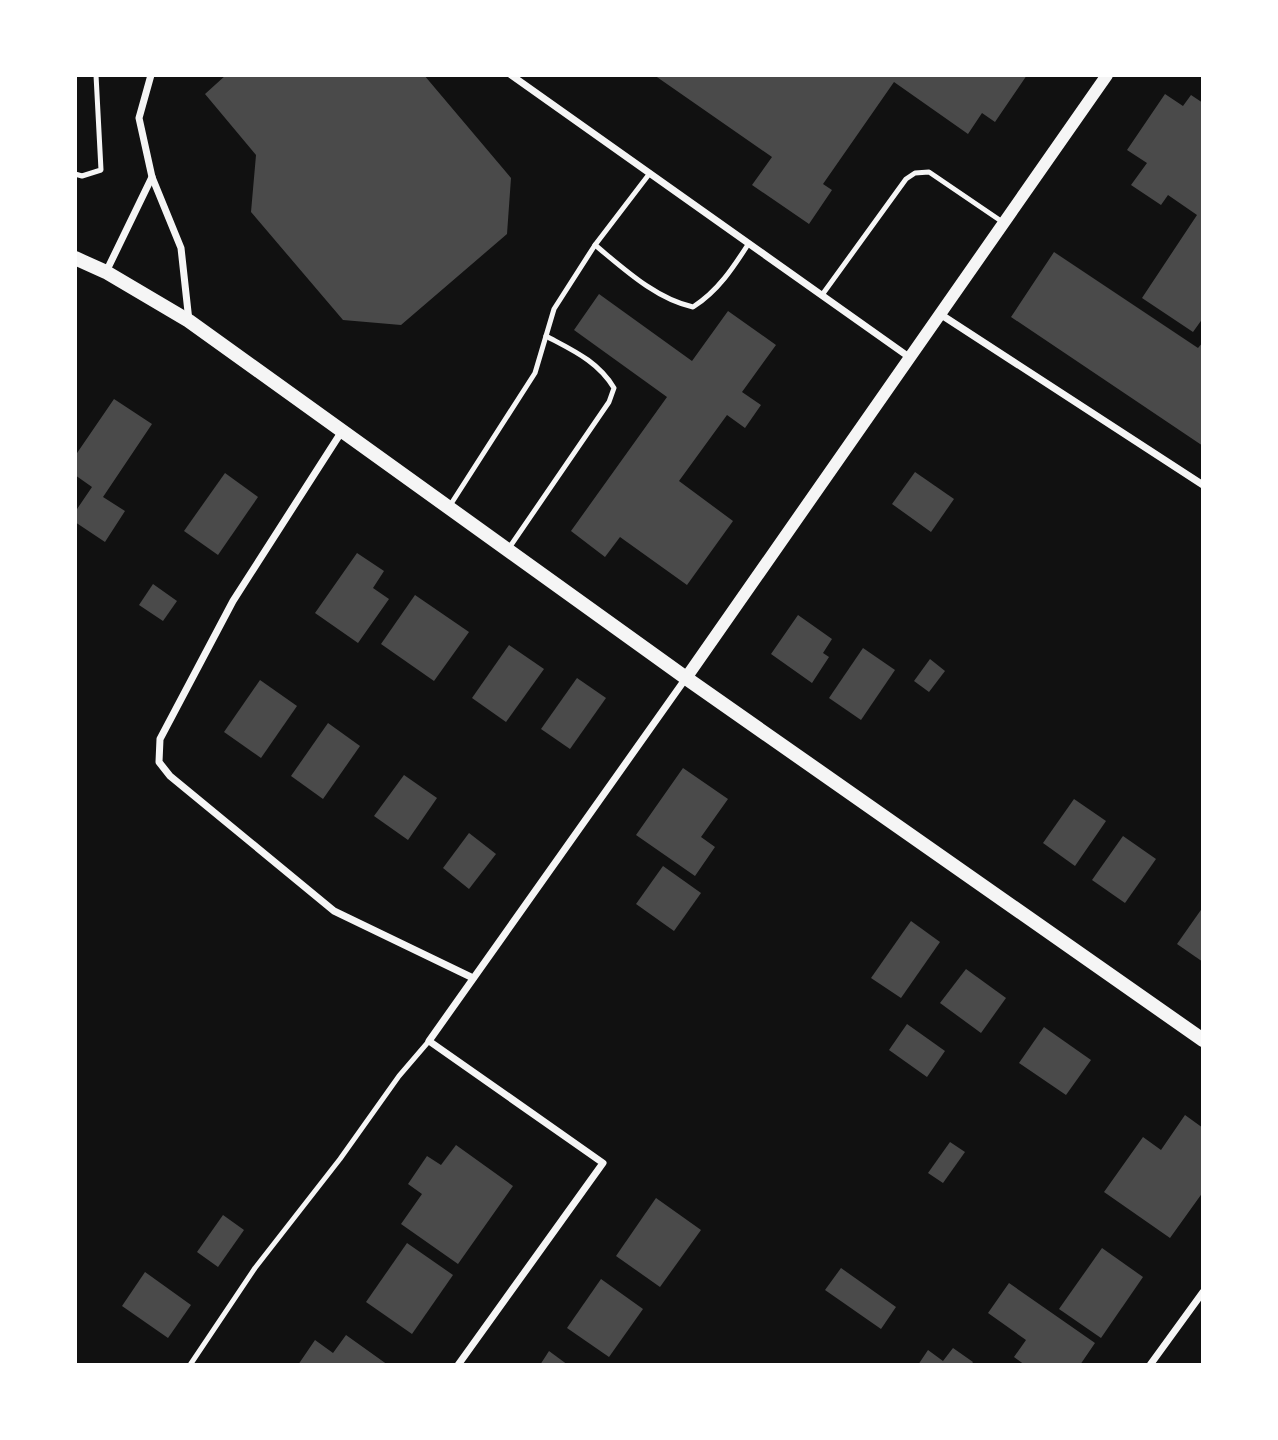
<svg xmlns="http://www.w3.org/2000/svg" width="1278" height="1440" font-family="Cabin,sans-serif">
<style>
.building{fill:#4a4a4a}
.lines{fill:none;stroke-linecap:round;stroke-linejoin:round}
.service{stroke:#f5f5f5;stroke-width:5}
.minor{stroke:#f5f5f5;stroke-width:7}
.tertiary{stroke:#f5f5f5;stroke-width:12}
.secondary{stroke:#f5f5f5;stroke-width:14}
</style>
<rect width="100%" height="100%" fill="#111"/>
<g class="building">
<path d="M 226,75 L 424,75 L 511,178 L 507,234 L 401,325 L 343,320 L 251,212 L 256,155 L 205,94 Z"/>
<path d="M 654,75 L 1027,75 L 995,122 L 982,113 L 968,134 L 894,82 L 823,184 L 832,190 L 809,224 L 752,185 L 772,157 Z"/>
<path d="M 1165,94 L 1183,106 L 1191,95 L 1203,103 L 1203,318 L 1193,332 L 1142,298 L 1197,215 L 1168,195 L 1161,205 L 1131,185 L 1147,163 L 1127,150 Z"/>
<path d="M 1054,252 L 1198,348 L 1203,342 L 1203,446 L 1011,317 Z"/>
<path d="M 599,294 L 692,361 L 728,311 L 776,345 L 742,392 L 761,405 L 745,428 L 727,415 L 679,481 L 733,521 L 687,585 L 620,537 L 605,557 L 571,531 L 667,397 L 574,330 Z"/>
<path d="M 114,399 L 152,424 L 103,497 L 125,511 L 105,542 L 75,522 L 75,512 L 92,487 L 75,475 L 75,456 Z"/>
<path d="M 915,472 L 954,499 L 931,532 L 892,504 Z"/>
<path d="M 225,473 L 258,497 L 218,555 L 184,531 Z"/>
<path d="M 357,553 L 384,571 L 373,588 L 389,599 L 358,643 L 315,613 Z"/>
<path d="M 153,584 L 177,601 L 163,621 L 139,605 Z"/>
<path d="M 415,595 L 469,632 L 434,681 L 381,644 Z"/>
<path d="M 798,615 L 832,639 L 823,653 L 829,657 L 812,683 L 771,654 Z"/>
<path d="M 509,645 L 544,669 L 506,722 L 472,698 Z"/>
<path d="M 863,648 L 895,670 L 861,720 L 829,698 Z"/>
<path d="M 930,659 L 945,671 L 929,692 L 914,681 Z"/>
<path d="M 577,678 L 606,698 L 570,749 L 541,729 Z"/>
<path d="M 260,680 L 297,706 L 261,758 L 224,732 Z"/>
<path d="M 328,723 L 360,746 L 323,799 L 291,776 Z"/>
<path d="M 683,768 L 728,799 L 701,837 L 715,847 L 695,876 L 636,835 Z"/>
<path d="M 404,775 L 437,798 L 408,840 L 374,816 Z"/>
<path d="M 1074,799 L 1106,821 L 1075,866 L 1043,843 Z"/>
<path d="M 469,833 L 496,854 L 469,889 L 443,868 Z"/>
<path d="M 1123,836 L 1156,859 L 1125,903 L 1092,880 Z"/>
<path d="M 663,866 L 701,893 L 674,931 L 636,904 Z"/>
<path d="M 1203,907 L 1203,962 L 1177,944 Z"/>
<path d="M 911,921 L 940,942 L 901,998 L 871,978 Z"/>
<path d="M 966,969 L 1006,998 L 981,1033 L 940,1003 Z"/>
<path d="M 907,1024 L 945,1051 L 927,1077 L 889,1050 Z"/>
<path d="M 1044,1027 L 1091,1060 L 1066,1095 L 1019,1063 Z"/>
<path d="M 1185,1115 L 1203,1128 L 1203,1192 L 1170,1238 L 1104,1192 L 1143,1137 L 1161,1150 Z"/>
<path d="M 950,1142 L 965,1152 L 943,1183 L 928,1173 Z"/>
<path d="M 456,1145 L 513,1186 L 458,1264 L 401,1224 L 422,1194 L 408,1184 L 427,1156 L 441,1165 Z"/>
<path d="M 656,1198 L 701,1230 L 660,1287 L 616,1256 Z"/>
<path d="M 223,1215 L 244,1230 L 218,1267 L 197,1252 Z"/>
<path d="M 407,1243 L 453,1275 L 412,1334 L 366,1302 Z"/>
<path d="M 1102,1248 L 1143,1277 L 1101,1338 L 1059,1309 Z"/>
<path d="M 841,1268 L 896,1307 L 881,1329 L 825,1290 Z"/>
<path d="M 145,1272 L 191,1305 L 168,1338 L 122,1306 Z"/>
<path d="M 601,1279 L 643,1309 L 609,1357 L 567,1328 Z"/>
<path d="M 1009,1283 L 1095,1343 L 1080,1365 L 1025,1365 L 1014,1357 L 1026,1340 L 988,1313 Z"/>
<path d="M 346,1335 L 388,1365 L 298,1365 L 315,1340 L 333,1353 Z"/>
<path d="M 953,1348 L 973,1362 L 971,1365 L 918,1365 L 928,1350 L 943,1361 Z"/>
<path d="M 549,1351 L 568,1365 L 540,1365 Z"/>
</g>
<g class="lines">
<g class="service">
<path d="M 75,174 L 82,176 L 101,170 L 96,75"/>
<path d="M 595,245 C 624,269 656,299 693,307 C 718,291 733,268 749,243"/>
<path d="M 822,295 L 906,179 L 915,173 L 929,172 L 1004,223"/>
<path d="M 449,507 L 535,373 L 554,309 L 595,245 L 650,173"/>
<path d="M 509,548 L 609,402 L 614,388 C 598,361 572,350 546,336"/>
<path d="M 190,1365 L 255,1268 L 340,1159 L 399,1076 L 429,1041"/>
</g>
<g class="minor">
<path d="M 151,75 L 139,118 L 152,177 L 181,248 L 189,321"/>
<path d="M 511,75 L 909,357"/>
<path d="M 106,272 L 152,177"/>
<path d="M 940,314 L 1203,485"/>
<path d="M 342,431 L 233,601 L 160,739 L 159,762 L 170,776 L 334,911 L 473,978"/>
<path d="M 458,1365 L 603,1163 L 429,1041 L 686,678"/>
<path d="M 1150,1365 L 1203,1292"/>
</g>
<path class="tertiary" d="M 686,678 L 1107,75"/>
<path class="secondary" d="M 75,258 L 106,272 L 189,321 L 686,678 L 1203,1040"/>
</g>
<rect width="1278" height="1440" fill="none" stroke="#ffffff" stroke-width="154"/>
</svg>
